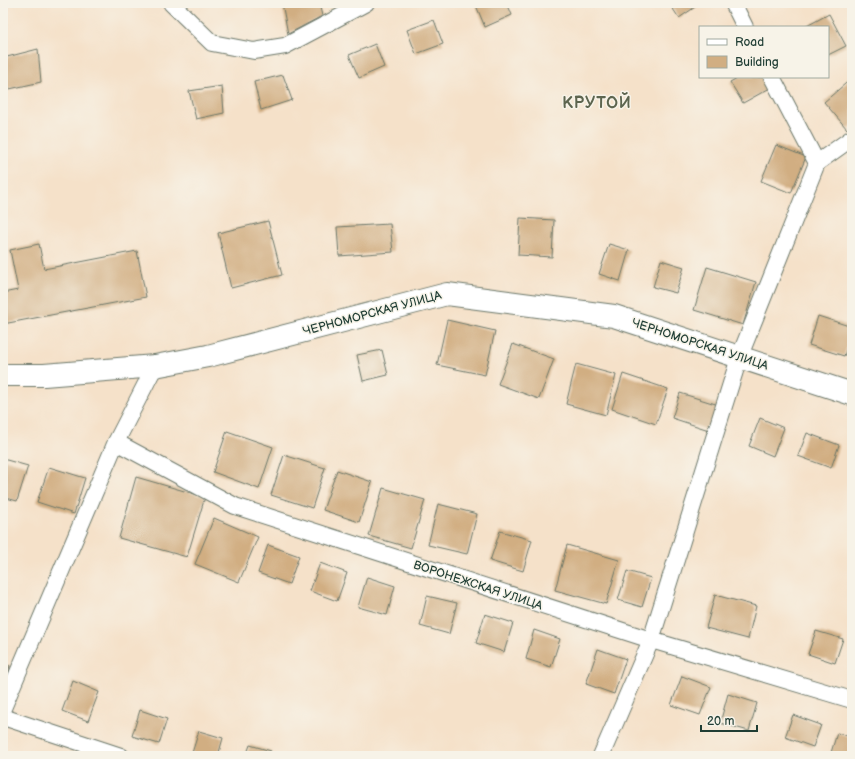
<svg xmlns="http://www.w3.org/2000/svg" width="855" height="759" font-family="'Balsamiq Sans',sans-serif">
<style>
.building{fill:#d1ae82}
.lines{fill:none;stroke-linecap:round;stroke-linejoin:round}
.street-casing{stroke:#6a7668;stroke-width:18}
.secondary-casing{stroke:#6a7668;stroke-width:24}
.street{stroke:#fff;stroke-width:16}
.secondary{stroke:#fff;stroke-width:22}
.labels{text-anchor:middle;stroke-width:3;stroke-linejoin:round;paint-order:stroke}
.street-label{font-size:12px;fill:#1f3d34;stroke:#f7f3e8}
.district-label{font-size:16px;font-weight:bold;letter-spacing:1px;fill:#5d654f;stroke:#f7f3e8}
</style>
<rect width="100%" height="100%" fill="#f7f3e8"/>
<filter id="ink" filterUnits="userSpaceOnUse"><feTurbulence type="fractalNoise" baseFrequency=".025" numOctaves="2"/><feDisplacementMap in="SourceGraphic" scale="8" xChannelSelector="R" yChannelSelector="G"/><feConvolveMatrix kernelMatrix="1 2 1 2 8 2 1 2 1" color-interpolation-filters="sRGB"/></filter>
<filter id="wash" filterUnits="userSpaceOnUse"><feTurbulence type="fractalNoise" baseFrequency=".012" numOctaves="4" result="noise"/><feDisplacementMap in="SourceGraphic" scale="16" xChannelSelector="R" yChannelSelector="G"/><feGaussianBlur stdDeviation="0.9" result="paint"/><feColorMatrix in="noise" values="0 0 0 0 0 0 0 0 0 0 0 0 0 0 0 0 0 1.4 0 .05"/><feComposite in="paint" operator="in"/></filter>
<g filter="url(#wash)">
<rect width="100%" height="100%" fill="#f5e1c9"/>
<g id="blocks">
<g class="building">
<path d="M 282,3 L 319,3 L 322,16 L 288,34 Z"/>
<path d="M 475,3 L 507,3 L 512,15 L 485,27 Z"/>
<path d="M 669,3 L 701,3 L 679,18 Z"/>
<path d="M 829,14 L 846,46 L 828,55 L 828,27 L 805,27 Z"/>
<path d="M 434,20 L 443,44 L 416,54 L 407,30 Z"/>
<path d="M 375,44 L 384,67 L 359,78 L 349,55 Z"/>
<path d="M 38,49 L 41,82 L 5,90 L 3,75 L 3,58 Z"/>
<path d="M 283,75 L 292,100 L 261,110 L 254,82 Z"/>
<path d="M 739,77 L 763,77 L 770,88 L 743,103 L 730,82 Z"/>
<path d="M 852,78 L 852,125 L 847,129 L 824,102 Z"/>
<path d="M 222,86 L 224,113 L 196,119 L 189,91 Z"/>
<path d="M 776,145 L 806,157 L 791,193 L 761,181 Z"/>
<path d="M 520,218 L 554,220 L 552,257 L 518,255 Z"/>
<path d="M 268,221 L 282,275 L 231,288 L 218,233 Z"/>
<path d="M 390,224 L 393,252 L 339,256 L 337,227 Z"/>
<path d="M 39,244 L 44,269 L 137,251 L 146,297 L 3,324 L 3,293 L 18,290 L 10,250 Z"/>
<path d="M 609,244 L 629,250 L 620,281 L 599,274 Z"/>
<path d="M 661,260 L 684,267 L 676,293 L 653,287 Z"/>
<path d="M 707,267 L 756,282 L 743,325 L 694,310 Z"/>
<path d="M 818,316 L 852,327 L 852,333 L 844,356 L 809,345 Z"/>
<path d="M 447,320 L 495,331 L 485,375 L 437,365 Z"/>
<path d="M 513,344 L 554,359 L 539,399 L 498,384 Z"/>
<path d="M 382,350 L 388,375 L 363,381 L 357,355 Z"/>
<path d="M 576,364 L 616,375 L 606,415 L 566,404 Z"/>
<path d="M 623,374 L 668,389 L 656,424 L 612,409 Z"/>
<path d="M 680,393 L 722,406 L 715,432 L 672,418 Z"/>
<path d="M 760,418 L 784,428 L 773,456 L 749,446 Z"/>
<path d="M 227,431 L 273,447 L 259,489 L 213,472 Z"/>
<path d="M 807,433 L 839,445 L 831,468 L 798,456 Z"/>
<path d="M 284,455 L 325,468 L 312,508 L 271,495 Z"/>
<path d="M 3,459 L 28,466 L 17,501 L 3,497 Z"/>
<path d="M 49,467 L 85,478 L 74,514 L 37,502 Z"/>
<path d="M 337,470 L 372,482 L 359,522 L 323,510 Z"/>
<path d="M 136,477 L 205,497 L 187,557 L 119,538 Z"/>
<path d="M 383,488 L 425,500 L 411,548 L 369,536 Z"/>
<path d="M 438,504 L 477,514 L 467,554 L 428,545 Z"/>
<path d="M 214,518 L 258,537 L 239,582 L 195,564 Z"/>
<path d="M 500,531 L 532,540 L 523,571 L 490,561 Z"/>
<path d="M 268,545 L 299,556 L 289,584 L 258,573 Z"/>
<path d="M 567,545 L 619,560 L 606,604 L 555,590 Z"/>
<path d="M 320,563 L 347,573 L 337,601 L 310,591 Z"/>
<path d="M 627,571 L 651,578 L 642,607 L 618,600 Z"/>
<path d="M 367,577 L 395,586 L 387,615 L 358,607 Z"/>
<path d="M 715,595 L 756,606 L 748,639 L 706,628 Z"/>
<path d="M 427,596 L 457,603 L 449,634 L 420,626 Z"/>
<path d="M 485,614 L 513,623 L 504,652 L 476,643 Z"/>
<path d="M 534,630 L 560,639 L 551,667 L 526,659 Z"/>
<path d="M 816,631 L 843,639 L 835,663 L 808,654 Z"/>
<path d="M 598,649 L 626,659 L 614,694 L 586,684 Z"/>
<path d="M 3,663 L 10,666 L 3,686 Z"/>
<path d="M 682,676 L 711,687 L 700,715 L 671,705 Z"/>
<path d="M 73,681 L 99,692 L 88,721 L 62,711 Z"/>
<path d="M 728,694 L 757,703 L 749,731 L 720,723 Z"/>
<path d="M 140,710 L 167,719 L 159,744 L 132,736 Z"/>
<path d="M 793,715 L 821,725 L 813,747 L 785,737 Z"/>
<path d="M 199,731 L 223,738 L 218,756 L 191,756 Z"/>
<path d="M 837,733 L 852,737 L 852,756 L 830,756 Z"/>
<path d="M 250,745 L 271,751 L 269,756 L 246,756 Z"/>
</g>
</g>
</g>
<g filter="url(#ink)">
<use href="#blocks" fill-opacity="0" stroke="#6a7668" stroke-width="1"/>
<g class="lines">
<defs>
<g id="street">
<path d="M 171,3 L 212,43 L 254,51 L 285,46 L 366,3"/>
<path d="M 733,3 L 745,27"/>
<path d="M 772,77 L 817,163"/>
<path d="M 116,442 L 235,506 L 651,640 L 852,700"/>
<path d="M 3,708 L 116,442 L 155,366"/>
<path d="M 3,717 L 121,756"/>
<path d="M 601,756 L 651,640 L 739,358 L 817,163 L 852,138"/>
</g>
<path id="secondary" d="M 3,375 L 44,375 L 155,366 L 208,356 L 447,294 L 614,316 L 852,394"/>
</defs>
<use href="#street" class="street-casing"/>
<use href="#secondary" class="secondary-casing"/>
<use href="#street" class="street"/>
<use href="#secondary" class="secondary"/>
</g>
</g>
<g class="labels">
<g class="street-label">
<text transform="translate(372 313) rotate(-15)" y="4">ЧЕРНОМОРСКАЯ УЛИЦА</text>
<text transform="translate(700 344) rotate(18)" y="4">ЧЕРНОМОРСКАЯ УЛИЦА</text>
<text transform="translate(478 585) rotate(18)" y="4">ВОРОНЕЖСКАЯ УЛИЦА</text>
</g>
<g class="district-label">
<text x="597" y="108">КРУТОЙ</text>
</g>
</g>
<rect width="855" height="759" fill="none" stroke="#f7f3e8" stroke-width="16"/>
<rect x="699" y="26" width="130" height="52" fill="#f7f3e8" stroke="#a1aaa0"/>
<rect x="707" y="39" width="20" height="6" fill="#ffffff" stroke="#a1aaa0"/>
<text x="735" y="46" font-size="12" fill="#1f3d34">Road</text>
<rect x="707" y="56" width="20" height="12" fill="#d1ae82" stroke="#a1aaa0"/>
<text x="735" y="66" font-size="12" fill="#1f3d34">Building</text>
<path d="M701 725v6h56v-6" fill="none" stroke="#1f3d34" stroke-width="2"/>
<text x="707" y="725" font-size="12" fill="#1f3d34" stroke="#f7f3e8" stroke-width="3" paint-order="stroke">20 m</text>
</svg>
